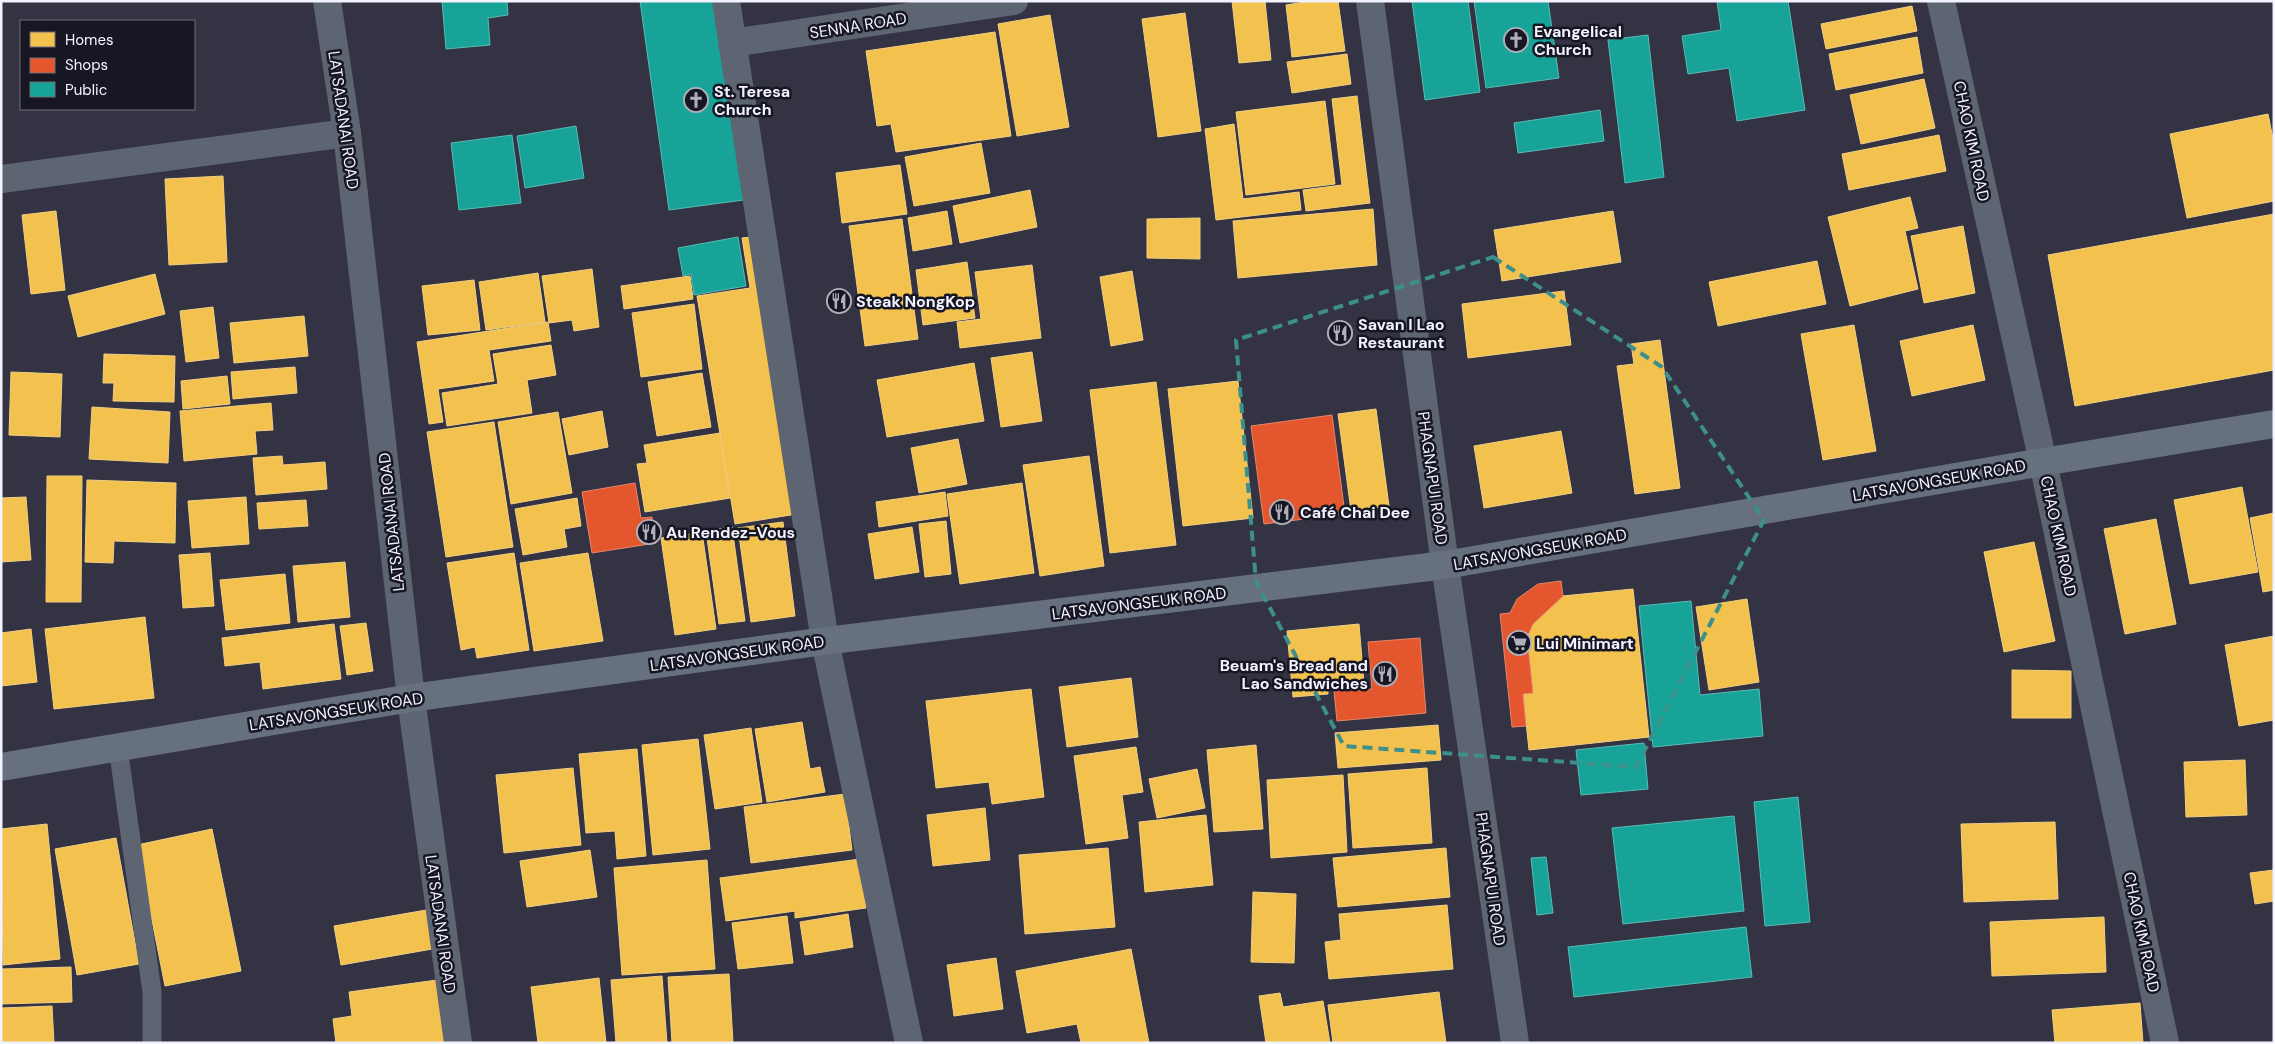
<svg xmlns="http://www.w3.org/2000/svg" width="2275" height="1044" font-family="'DM Sans',sans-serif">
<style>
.homes{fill:#f2c14e;stroke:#f2d083}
.shops{fill:#e4572e;stroke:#e8866c}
.public{fill:#17a398;stroke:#59bbb7}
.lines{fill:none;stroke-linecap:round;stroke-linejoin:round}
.lane{stroke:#5e6572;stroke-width:19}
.street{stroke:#5e6572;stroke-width:28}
.secondary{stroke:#66707f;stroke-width:28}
.marked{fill:none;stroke:#3c8f8b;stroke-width:4;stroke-dasharray:10 6;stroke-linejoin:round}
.labels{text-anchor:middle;stroke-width:5;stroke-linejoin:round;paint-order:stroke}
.street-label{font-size:16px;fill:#f2f3fe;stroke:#171724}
.poi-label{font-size:16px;font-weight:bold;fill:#f2f3fe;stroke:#171724;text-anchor:start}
</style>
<rect width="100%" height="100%" fill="#343343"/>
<g class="homes">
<path d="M 1232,1 L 1265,1 L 1271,60 L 1239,63 Z"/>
<path d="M 1311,1 L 1338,1 L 1345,51 L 1292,57 L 1286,5 Z"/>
<path d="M 1912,6 L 1917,31 L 1826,49 L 1821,24 Z"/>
<path d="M 1185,13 L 1201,131 L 1158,137 L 1142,19 Z"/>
<path d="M 1050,15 L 1069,127 L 1017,136 L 998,24 Z"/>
<path d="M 995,32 L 1011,136 L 896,152 L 891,124 L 877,126 L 866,51 Z"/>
<path d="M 1917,37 L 1923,73 L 1836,90 L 1829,54 Z"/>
<path d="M 1347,54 L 1351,84 L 1292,93 L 1287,62 Z"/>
<path d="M 1924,79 L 1935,128 L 1861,144 L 1850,95 Z"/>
<path d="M 1357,96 L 1370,203 L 1306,211 L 1303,190 L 1342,185 L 1332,99 Z"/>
<path d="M 1325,101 L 1335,184 L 1246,195 L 1236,112 Z"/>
<path d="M 2268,114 L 2274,144 L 2274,201 L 2187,218 L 2170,134 Z"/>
<path d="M 1234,124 L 1243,199 L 1299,192 L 1301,210 L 1216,220 L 1205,129 Z"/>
<path d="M 1939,135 L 1946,171 L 1849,190 L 1842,154 Z"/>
<path d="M 981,143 L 990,193 L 914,206 L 905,157 Z"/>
<path d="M 900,165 L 907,214 L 842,223 L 836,173 Z"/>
<path d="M 223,176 L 227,262 L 169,265 L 165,179 Z"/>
<path d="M 1030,190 L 1037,227 L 960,243 L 953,206 Z"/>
<path d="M 1910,197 L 1918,228 L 1905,231 L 1918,289 L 1850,306 L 1828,217 Z"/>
<path d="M 1373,209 L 1377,265 L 1238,278 L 1233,221 Z"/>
<path d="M 56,211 L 65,290 L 31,294 L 22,215 Z"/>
<path d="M 947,211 L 952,244 L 913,251 L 908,218 Z"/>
<path d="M 1613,211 L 1621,262 L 1502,281 L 1494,230 Z"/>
<path d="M 2274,214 L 2274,370 L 2075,406 L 2048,255 Z"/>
<path d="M 1200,218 L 1200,259 L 1147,258 L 1147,219 Z"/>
<path d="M 902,219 L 918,339 L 865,346 L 849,226 Z"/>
<path d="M 1963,226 L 1975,293 L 1924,303 L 1911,236 Z"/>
<path d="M 758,236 L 803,513 L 735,524 L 697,296 L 750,288 L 742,238 Z"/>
<path d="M 1817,261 L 1826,304 L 1718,326 L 1709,282 Z"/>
<path d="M 967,262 L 975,318 L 923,325 L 916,270 Z"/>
<path d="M 1032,265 L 1041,338 L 960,348 L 957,322 L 981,319 L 975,272 Z"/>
<path d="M 592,269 L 599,327 L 574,331 L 572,320 L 549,323 L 542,276 Z"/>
<path d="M 1132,271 L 1143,340 L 1111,346 L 1100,277 Z"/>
<path d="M 538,273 L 545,322 L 486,330 L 479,282 Z"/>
<path d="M 155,274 L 165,314 L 78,337 L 68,296 Z"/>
<path d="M 690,276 L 693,299 L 624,309 L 621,286 Z"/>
<path d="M 474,280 L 480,330 L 428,335 L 422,286 Z"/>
<path d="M 1564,291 L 1571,345 L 1468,358 L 1462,304 Z"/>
<path d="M 694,304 L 702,369 L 641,377 L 632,313 Z"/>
<path d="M 213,307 L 219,358 L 186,362 L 180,311 Z"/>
<path d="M 304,316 L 308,356 L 234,363 L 230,323 Z"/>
<path d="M 548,322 L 551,341 L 489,350 L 494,381 L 438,389 L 443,422 L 429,424 L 417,342 Z"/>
<path d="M 1854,325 L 1876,451 L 1823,460 L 1801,334 Z"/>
<path d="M 1973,325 L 1985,380 L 1912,396 L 1900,341 Z"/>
<path d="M 1660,340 L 1680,488 L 1635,494 L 1617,366 L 1634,364 L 1631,344 Z"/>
<path d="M 551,345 L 556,375 L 527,380 L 532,413 L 447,426 L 442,393 L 498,384 L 493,354 Z"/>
<path d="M 1032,352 L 1042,421 L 1001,427 L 991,358 Z"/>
<path d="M 104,354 L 175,356 L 174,402 L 113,401 L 114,383 L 103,383 Z"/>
<path d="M 974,363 L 984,421 L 887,437 L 877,380 Z"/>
<path d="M 295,367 L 297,393 L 233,399 L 231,372 Z"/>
<path d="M 11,372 L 62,374 L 60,437 L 9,435 Z"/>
<path d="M 702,373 L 711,427 L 657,436 L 648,382 Z"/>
<path d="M 227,376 L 230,404 L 183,409 L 181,381 Z"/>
<path d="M 1238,381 L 1253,518 L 1183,526 L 1168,389 Z"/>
<path d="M 1156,382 L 1176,545 L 1110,553 L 1090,390 Z"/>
<path d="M 271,403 L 273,430 L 255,431 L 257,454 L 184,461 L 180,411 Z"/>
<path d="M 92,407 L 170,412 L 168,463 L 89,459 Z"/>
<path d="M 1376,409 L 1389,506 L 1351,511 L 1338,414 Z"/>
<path d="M 602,411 L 608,447 L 569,455 L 562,419 Z"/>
<path d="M 558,412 L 572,493 L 511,504 L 498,422 Z"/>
<path d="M 494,422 L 513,547 L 446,557 L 427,432 Z"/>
<path d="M 1561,431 L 1572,493 L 1484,508 L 1474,446 Z"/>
<path d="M 720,433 L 730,498 L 645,512 L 637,464 L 647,463 L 644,445 Z"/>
<path d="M 958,439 L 967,484 L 919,493 L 911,448 Z"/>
<path d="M 282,456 L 283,465 L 325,462 L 327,489 L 256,495 L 253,458 Z"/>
<path d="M 1089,456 L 1104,566 L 1040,576 L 1023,465 Z"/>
<path d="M 47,476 L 82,476 L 81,602 L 46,602 Z"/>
<path d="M 87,480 L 176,483 L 175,543 L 114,541 L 113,563 L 85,562 Z"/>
<path d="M 1022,483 L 1034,573 L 960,584 L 947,494 Z"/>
<path d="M 2242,487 L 2258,572 L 2190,584 L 2174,500 Z"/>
<path d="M 945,492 L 948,516 L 879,527 L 876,502 Z"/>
<path d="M 26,497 L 31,560 L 1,562 L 1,498 Z"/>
<path d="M 246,497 L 249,544 L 192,548 L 188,501 Z"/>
<path d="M 577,498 L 581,526 L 564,529 L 567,547 L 523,555 L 515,509 Z"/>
<path d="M 306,500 L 308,526 L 259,529 L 257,503 Z"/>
<path d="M 2274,513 L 2274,590 L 2263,592 L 2250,518 Z"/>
<path d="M 2156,519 L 2176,624 L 2125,634 L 2104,529 Z"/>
<path d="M 946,521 L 951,574 L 925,577 L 919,524 Z"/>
<path d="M 783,522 L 795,616 L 751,622 L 738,528 Z"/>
<path d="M 732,527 L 745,621 L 719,624 L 706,531 Z"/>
<path d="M 912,527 L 919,572 L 875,579 L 868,534 Z"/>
<path d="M 702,532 L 716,629 L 675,635 L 661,538 Z"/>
<path d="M 2034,542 L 2055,641 L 2004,652 L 1984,552 Z"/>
<path d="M 210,553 L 214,606 L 183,608 L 179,555 Z"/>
<path d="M 514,553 L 529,650 L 477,658 L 475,647 L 461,650 L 447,563 Z"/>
<path d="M 588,553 L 603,641 L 534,651 L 520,563 Z"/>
<path d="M 345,562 L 350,617 L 298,622 L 293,566 Z"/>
<path d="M 285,574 L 290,623 L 226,630 L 220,580 Z"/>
<path d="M 1633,589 L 1649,737 L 1529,750 L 1523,694 L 1533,693 L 1527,637 L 1533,624 L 1563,596 Z"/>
<path d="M 1747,599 L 1759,682 L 1709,690 L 1696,607 Z"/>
<path d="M 145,617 L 154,698 L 54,709 L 45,629 Z"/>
<path d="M 366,623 L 373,671 L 347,675 L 340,626 Z"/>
<path d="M 334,624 L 341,679 L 263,689 L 260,662 L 225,666 L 222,638 Z"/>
<path d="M 1359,624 L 1364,684 L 1328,688 L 1328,694 L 1293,697 L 1287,631 Z"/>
<path d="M 31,629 L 37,682 L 1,686 L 1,633 Z"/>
<path d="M 2274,636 L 2274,720 L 2239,726 L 2225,645 Z"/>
<path d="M 2012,670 L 2071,671 L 2071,718 L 2012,718 Z"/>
<path d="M 1131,678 L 1138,737 L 1067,747 L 1059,687 Z"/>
<path d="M 1031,689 L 1044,797 L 992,804 L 989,782 L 936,788 L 926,701 Z"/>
<path d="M 802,722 L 810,769 L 820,767 L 825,792 L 767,802 L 755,729 Z"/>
<path d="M 1438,725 L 1441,760 L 1338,768 L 1335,733 Z"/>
<path d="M 751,728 L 762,802 L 715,809 L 704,735 Z"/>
<path d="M 698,739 L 710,849 L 653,855 L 642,745 Z"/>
<path d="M 1256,745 L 1263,829 L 1214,832 L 1207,750 Z"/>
<path d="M 1136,747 L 1143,792 L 1122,795 L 1128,838 L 1086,844 L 1074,756 Z"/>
<path d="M 637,749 L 646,856 L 617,859 L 615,831 L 586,833 L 579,754 Z"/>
<path d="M 2245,760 L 2247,815 L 2186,817 L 2184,762 Z"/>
<path d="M 573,768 L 581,845 L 504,853 L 496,775 Z"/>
<path d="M 1427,768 L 1432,843 L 1353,848 L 1348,774 Z"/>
<path d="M 1197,769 L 1205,808 L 1157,818 L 1149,779 Z"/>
<path d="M 1343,775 L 1347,852 L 1271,858 L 1267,780 Z"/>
<path d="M 845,794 L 852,850 L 751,863 L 744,807 Z"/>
<path d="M 985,808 L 990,860 L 933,866 L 927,815 Z"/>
<path d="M 1206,815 L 1213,885 L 1145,892 L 1139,822 Z"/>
<path d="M 2055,822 L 2058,899 L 1964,902 L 1961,824 Z"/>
<path d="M 47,824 L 60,959 L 3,965 L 1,829 Z"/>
<path d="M 212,829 L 241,971 L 165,986 L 137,845 Z"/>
<path d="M 116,838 L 139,964 L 77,975 L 55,849 Z"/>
<path d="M 1108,848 L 1115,927 L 1025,934 L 1019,855 Z"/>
<path d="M 1446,848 L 1450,897 L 1338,907 L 1333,858 Z"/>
<path d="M 590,850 L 597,897 L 527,907 L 520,861 Z"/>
<path d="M 860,859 L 866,908 L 795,918 L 795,911 L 726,921 L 720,878 Z"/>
<path d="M 707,860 L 715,969 L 622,975 L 614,868 Z"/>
<path d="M 2274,870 L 2274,901 L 2255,904 L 2250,873 Z"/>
<path d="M 1253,892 L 1296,894 L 1294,963 L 1251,962 Z"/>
<path d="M 1447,905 L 1453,969 L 1329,979 L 1325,942 L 1341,940 L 1339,914 Z"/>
<path d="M 432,909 L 438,948 L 341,965 L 334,926 Z"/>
<path d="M 848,914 L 853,947 L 805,955 L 800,922 Z"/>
<path d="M 787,916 L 793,963 L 738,969 L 732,923 Z"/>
<path d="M 2104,917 L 2106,972 L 1992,976 L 1990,922 Z"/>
<path d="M 1131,949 L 1149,1043 L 1081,1043 L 1077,1024 L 1027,1033 L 1016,971 Z"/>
<path d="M 996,958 L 1003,1009 L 954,1016 L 947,965 Z"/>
<path d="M 71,967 L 72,1002 L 1,1004 L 1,969 Z"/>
<path d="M 729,974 L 733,1043 L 672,1043 L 668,977 Z"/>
<path d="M 662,976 L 667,1043 L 616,1043 L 611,980 Z"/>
<path d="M 599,978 L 606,1043 L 538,1043 L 531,987 Z"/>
<path d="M 437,980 L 445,1043 L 336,1043 L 333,1019 L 352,1016 L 349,992 Z"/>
<path d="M 1439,992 L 1446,1043 L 1333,1043 L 1328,1005 Z"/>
<path d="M 1280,993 L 1283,1007 L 1323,1001 L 1330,1043 L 1266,1043 L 1259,996 Z"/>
<path d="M 2140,1003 L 2143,1043 L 2055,1043 L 2052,1010 Z"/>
<path d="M 52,1006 L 54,1043 L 1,1043 L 1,1008 Z"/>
</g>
<g class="shops">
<path d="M 1332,415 L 1345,514 L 1264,524 L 1251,426 Z"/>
<path d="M 635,483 L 641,518 L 652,517 L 656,543 L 592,553 L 582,492 Z"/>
<path d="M 1561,581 L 1563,596 L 1533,624 L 1527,637 L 1533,693 L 1523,694 L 1526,726 L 1512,727 L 1500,614 L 1510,613 L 1517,599 L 1538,584 Z"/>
<path d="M 1420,638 L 1426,713 L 1337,721 L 1334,691 L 1372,689 L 1368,642 Z"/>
</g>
<g class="public">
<path d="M 442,1 L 507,1 L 508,15 L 488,18 L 490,45 L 446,49 Z"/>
<path d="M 640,1 L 723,1 L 751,199 L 669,210 Z"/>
<path d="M 1412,1 L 1468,1 L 1480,92 L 1425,100 Z"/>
<path d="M 1474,1 L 1548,1 L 1559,78 L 1486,88 Z"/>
<path d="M 1717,1 L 1788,1 L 1805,110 L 1737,121 L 1729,68 L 1688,74 L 1682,36 L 1721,30 Z"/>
<path d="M 1648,35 L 1664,177 L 1625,183 L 1608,40 Z"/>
<path d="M 1600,110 L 1604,141 L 1518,153 L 1514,123 Z"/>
<path d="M 576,126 L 584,178 L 525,188 L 517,136 Z"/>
<path d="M 512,135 L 521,203 L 459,210 L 451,143 Z"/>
<path d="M 738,237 L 746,286 L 694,295 L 691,274 L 683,276 L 678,248 Z"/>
<path d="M 1691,601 L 1700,695 L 1759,689 L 1763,736 L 1653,747 L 1639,606 Z"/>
<path d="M 1644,743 L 1648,789 L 1581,795 L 1576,750 Z"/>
<path d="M 1798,797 L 1810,922 L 1765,926 L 1754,802 Z"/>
<path d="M 1734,816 L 1744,911 L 1623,924 L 1612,828 Z"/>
<path d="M 1546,857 L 1553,913 L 1537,915 L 1531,858 Z"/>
<path d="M 1746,927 L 1752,977 L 1574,997 L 1568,947 Z"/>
</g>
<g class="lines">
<path class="lane" d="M 118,747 L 152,992 L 152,1043"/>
<g class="street">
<path d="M 327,1 L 347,133 L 411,698 L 458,1043"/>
<path d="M 726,1 L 825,641 L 909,1043"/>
<path d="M 1370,1 L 1445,565 L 1515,1043"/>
<path d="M 1941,1 L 2043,462 L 2165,1043"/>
<path d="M 732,43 L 1014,1"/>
<path d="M 1,179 L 347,133"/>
</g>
<path class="secondary" d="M 1,767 L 411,698 L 825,641 L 1445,565 L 2043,462 L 2274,424"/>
</g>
<path class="marked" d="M 1493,257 L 1662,367 L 1764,520 L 1636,767 L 1344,746 L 1256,582 L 1236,340 Z"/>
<defs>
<symbol id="church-ring" viewBox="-11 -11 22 22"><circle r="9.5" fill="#171724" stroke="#b0b0bd" stroke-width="1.5"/><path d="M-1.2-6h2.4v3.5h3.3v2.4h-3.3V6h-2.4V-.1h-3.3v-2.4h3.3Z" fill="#b0b0bd"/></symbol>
<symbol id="restaurant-ring" viewBox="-11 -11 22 22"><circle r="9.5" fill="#171724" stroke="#b0b0bd" stroke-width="1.5"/><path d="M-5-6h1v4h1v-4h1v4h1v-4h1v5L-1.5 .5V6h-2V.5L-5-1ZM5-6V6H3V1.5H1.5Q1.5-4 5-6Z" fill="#b0b0bd"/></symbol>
<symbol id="supermarket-ring" viewBox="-11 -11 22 22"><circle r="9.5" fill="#171724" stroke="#b0b0bd" stroke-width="1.5"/><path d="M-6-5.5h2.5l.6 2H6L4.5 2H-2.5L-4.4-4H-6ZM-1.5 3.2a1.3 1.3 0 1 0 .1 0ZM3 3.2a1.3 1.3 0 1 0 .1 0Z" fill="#b0b0bd"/></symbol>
</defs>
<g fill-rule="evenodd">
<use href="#church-ring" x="1502" y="26" width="28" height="28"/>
<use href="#church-ring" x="682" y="86" width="28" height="28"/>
<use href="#restaurant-ring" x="825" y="287" width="28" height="28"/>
<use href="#restaurant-ring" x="1326" y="319" width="28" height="28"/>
<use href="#restaurant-ring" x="1268" y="498" width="28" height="28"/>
<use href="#restaurant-ring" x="635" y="518" width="28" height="28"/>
<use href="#supermarket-ring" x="1505" y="629" width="28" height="28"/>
<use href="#restaurant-ring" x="1371" y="660" width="28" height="28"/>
</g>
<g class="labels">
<g class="street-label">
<text transform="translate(858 25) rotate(-9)" y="6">SENNA ROAD</text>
<text transform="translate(344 120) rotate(82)" y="6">LATSADANAI ROAD</text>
<text transform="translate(1972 141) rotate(78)" y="6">CHAO KIM ROAD</text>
<text transform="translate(1433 478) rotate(82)" y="6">PHAGNAPUI ROAD</text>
<text transform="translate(1939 480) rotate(-10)" y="6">LATSAVONGSEUK ROAD</text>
<text transform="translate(391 522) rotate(-96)" y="6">LATSADANAI ROAD</text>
<text transform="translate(2059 536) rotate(78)" y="6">CHAO KIM ROAD</text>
<text transform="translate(1540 549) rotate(-10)" y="6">LATSAVONGSEUK ROAD</text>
<text transform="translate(1139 603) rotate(-7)" y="6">LATSAVONGSEUK ROAD</text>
<text transform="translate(737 653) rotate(-8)" y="6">LATSAVONGSEUK ROAD</text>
<text transform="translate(336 711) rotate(-9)" y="6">LATSAVONGSEUK ROAD</text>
<text transform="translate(1491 879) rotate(82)" y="6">PHAGNAPUI ROAD</text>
<text transform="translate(441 924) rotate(82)" y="6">LATSADANAI ROAD</text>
<text transform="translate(2142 932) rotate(78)" y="6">CHAO KIM ROAD</text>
</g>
<g class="poi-label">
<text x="1534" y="37">Evangelical<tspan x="1534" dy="18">Church</tspan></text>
<text x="714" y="97">St. Teresa<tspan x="714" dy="18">Church</tspan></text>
<text x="856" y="307">Steak NongKop</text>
<text x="1358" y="330">Savan I Lao<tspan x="1358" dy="18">Restaurant</tspan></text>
<text x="1300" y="518">Café Chai Dee</text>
<text x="666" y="538">Au Rendez-Vous</text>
<text x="1536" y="649">Lui Minimart</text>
<text x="1368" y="671" text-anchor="end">Beuam's Bread and<tspan x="1368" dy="18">Lao Sandwiches</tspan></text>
</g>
</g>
<rect width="2275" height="1044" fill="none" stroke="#f2f3fe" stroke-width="5"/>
<rect x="20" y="20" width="175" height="90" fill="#171724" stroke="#6f6f7b"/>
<rect x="30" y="32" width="25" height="15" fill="#f2c14e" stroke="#6f6f7b"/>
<text x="65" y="45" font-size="15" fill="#f2f3fe">Homes</text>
<rect x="30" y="58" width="25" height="15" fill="#e4572e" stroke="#6f6f7b"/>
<text x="65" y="70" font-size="15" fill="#f2f3fe">Shops</text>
<rect x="30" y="82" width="25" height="15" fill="#17a398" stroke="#6f6f7b"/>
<text x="65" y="95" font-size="15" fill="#f2f3fe">Public</text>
</svg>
